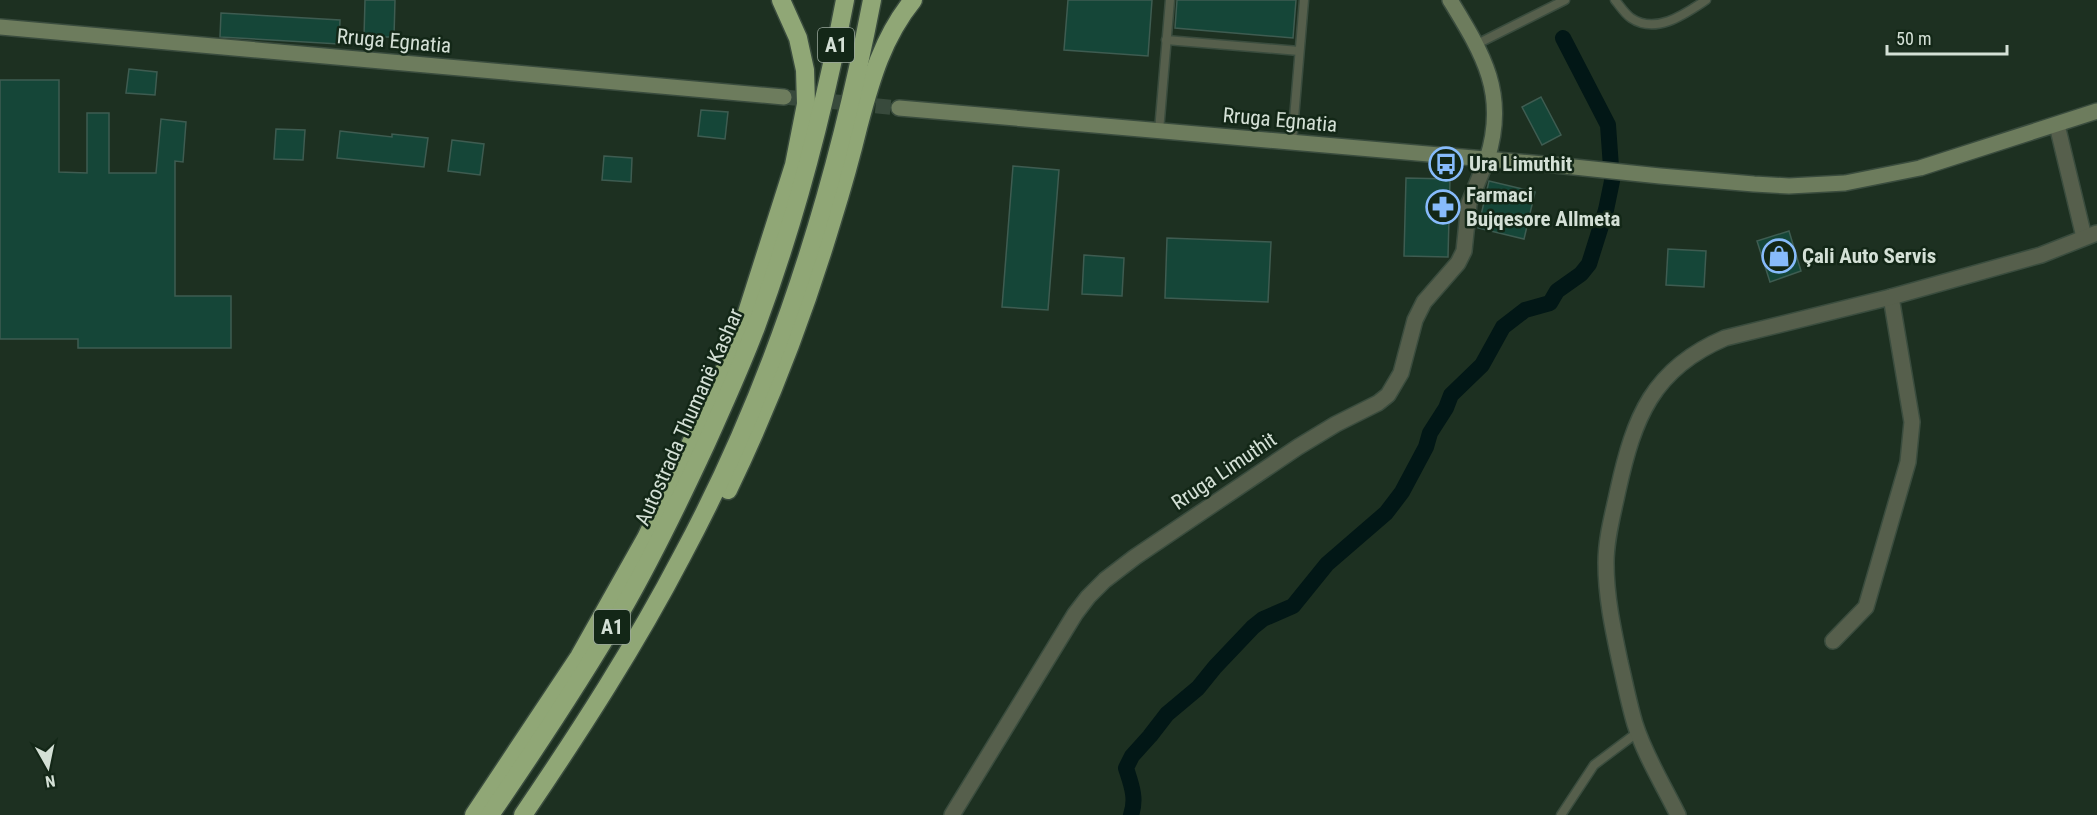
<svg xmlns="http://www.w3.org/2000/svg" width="2097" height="815" font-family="'Roboto Condensed',sans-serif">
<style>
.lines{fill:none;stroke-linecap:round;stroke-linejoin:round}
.canal{stroke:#021716;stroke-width:16}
.building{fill:#154638;stroke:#3e5c51;stroke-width:1.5}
.secondary-tunnel{stroke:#384a3c;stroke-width:15;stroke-dasharray:15 8;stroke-linecap:butt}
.service-casing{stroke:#3a4c3e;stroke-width:11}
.minor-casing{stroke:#3a4c3e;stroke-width:18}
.tertiary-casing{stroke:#3a4c3e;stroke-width:18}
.secondary-casing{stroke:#3a4c3e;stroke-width:18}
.motorway-casing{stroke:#3a4c3e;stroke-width:21}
.service{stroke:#565f4c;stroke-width:8}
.minor{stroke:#565f4c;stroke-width:15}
.tertiary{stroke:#565f4c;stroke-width:15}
.secondary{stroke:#6d7c5d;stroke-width:15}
.motorway{stroke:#90a776;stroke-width:18}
.labels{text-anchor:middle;stroke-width:5;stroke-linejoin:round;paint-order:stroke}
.shield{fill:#132717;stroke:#9aa89d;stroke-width:1.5}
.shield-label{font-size:20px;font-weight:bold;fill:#d4e0d6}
.street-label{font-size:21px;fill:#d4e0d6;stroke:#132717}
.poi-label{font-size:21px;font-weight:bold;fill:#d4e0d6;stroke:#132717;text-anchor:start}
</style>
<rect width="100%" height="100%" fill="#1d3021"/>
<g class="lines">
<path class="canal" d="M 1131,815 C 1137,798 1131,784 1126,768 L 1132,756 L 1150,736 L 1167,714 L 1198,688 L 1215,667 L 1253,627 L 1263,619 L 1293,606 L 1327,564 L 1386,513 L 1402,492 L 1426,447 L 1430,433 L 1446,408 L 1451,395 L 1482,365 L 1503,327 L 1525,310 L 1550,303 L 1557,291 L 1581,274 L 1589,264 L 1606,210 L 1612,181 L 1608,125 L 1563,38"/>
</g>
<g class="building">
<path d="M 365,0 L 395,0 L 394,37 L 364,37 Z"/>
<path d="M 1068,0 L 1152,0 L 1148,56 L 1064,50 Z"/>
<path d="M 1177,0 L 1296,0 L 1293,38 L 1175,28 Z"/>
<path d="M 221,13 L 340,20 L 339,44 L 220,37 Z"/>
<path d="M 129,69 L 157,72 L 155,95 L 126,93 Z"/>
<path d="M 0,80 L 59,80 L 59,172 L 87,173 L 87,113 L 109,113 L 109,173 L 156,173 L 161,119 L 186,122 L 183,162 L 175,161 L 175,296 L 231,296 L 231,348 L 78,348 L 78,339 L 0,339 Z"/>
<path d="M 1541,97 L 1561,135 L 1542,145 L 1522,107 Z"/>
<path d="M 701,110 L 728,112 L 725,139 L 698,136 Z"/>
<path d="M 276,129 L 305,130 L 303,160 L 274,159 Z"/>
<path d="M 340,131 L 392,137 L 392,134 L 428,138 L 424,167 L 337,158 Z"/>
<path d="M 452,140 L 484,144 L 480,175 L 448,171 Z"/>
<path d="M 604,156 L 632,158 L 631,182 L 602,180 Z"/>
<path d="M 1013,166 L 1059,170 L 1048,310 L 1002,307 Z"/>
<path d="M 1406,178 L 1450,179 L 1448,257 L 1404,256 Z"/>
<path d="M 1489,181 L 1535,192 L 1524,239 L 1478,228 Z"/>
<path d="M 1789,231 L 1801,271 L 1770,282 L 1757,241 Z"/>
<path d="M 1167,238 L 1271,242 L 1268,302 L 1165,298 Z"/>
<path d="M 1668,249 L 1706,251 L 1704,287 L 1666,285 Z"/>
<path d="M 1084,255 L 1124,258 L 1122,296 L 1082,294 Z"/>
</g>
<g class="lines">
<path class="secondary-tunnel" d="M 784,97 L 899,108"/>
<defs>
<g id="service">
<path d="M 1615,0 C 1620,6 1625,14 1631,18 C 1656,35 1685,14 1706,0"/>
<path d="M 1166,40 L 1299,51"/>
<path d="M 1477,44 L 1565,0"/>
<path d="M 1159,131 L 1170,0"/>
<path d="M 1292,142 L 1304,0"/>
<path d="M 1561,815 L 1594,765 L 1638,732"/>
</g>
<g id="minor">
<path d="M 2057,125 L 2084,237"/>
<path d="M 1833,641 L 1866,607 L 1908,462 L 1912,422 L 1891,297"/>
<path d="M 1678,815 C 1664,786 1645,756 1635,724 C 1629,704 1625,683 1620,662 C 1613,629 1606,597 1606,563 C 1606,538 1613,514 1618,490 C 1634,418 1652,369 1725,338 L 1891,297 L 2041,255 L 2097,233"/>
</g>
<path id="tertiary" d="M 952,815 L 1075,614 L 1088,597 L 1105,580 L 1135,557 L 1298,447 L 1336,424 L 1378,403 L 1388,395 L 1401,373 L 1415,320 L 1424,302 L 1458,263 L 1464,251 L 1469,203 L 1487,159"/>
<g id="secondary">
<path d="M 1450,0 C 1483,54 1508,94 1487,159"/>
<path d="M 0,27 L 784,97"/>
<path d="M 899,108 L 1555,165 L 1660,176 L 1754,184 L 1789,186 L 1845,183 L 1920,168 L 2097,111"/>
</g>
<g id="motorway">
<path d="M 728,490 C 770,403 804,314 832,221 C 842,189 851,157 859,124 C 871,79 883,37 913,0"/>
<path d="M 474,815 L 579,657 L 646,538 L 720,381 L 744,322 L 794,165 L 806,104 L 805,70 L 798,38 L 781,0"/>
<path d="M 490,815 C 536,748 581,680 622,610 C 653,556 680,500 706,444 C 723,406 741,367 756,327 C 795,222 824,111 845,0"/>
<path d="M 523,815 C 580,731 635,646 682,556 C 775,383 835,193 872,0"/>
</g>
</defs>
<use href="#service" class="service-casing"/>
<use href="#minor" class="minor-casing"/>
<use href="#tertiary" class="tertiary-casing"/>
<use href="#secondary" class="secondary-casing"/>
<use href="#motorway" class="motorway-casing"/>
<use href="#service" class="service"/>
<use href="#minor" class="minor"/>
<use href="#tertiary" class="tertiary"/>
<use href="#secondary" class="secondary"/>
<use href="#motorway" class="motorway"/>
</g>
<defs>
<symbol id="bus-ring" viewBox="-11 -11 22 22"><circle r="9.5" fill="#132717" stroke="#87bbfb" stroke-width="1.5"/><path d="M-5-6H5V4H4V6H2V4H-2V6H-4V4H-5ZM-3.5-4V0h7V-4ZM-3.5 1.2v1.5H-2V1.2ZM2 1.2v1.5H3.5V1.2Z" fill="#87bbfb"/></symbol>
<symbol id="pharmacy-ring" viewBox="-11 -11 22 22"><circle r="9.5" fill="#132717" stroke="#87bbfb" stroke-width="1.5"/><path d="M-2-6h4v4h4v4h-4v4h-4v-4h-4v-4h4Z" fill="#87bbfb"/></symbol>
<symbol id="shop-ring" viewBox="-11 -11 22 22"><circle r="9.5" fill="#132717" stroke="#87bbfb" stroke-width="1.5"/><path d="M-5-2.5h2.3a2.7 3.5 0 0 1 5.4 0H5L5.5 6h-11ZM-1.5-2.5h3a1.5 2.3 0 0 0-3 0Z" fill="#87bbfb"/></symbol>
</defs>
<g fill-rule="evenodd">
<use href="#bus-ring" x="1427" y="145" width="38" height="38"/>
<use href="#pharmacy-ring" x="1424" y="188" width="38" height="38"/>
<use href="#shop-ring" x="1760" y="237" width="38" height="38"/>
</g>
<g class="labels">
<g class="shield">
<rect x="818" y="28" width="36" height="34" rx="4.5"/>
<rect x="594" y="610" width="36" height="34" rx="4.5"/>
</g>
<g class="shield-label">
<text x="836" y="52">A1</text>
<text x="612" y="634">A1</text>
</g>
<g class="street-label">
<text transform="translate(394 41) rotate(5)" y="7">Rruga Egnatia</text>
<text transform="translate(1280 120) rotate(5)" y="7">Rruga Egnatia</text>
<text transform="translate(689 417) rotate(-66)" y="7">Autostrada Thumanë Kashar</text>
<text transform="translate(1224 471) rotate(-34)" y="7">Rruga Limuthit</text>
</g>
<g class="poi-label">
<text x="1469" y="171">Ura Limuthit</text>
<text x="1466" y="202">Farmaci<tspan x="1466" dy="24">Bujqesore Allmeta</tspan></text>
<text x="1802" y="263">Çali Auto Servis</text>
</g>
</g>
<g transform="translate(48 767) rotate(171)" stroke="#132717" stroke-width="4.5" paint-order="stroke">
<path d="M0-4.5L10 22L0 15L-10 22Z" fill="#d4e0d6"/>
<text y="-9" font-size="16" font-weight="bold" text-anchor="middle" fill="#d4e0d6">N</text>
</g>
<path d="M1887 45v9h120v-9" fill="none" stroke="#d4e0d6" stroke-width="3"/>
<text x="1896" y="45" font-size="18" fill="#d4e0d6" stroke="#132717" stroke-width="4.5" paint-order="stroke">50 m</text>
</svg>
